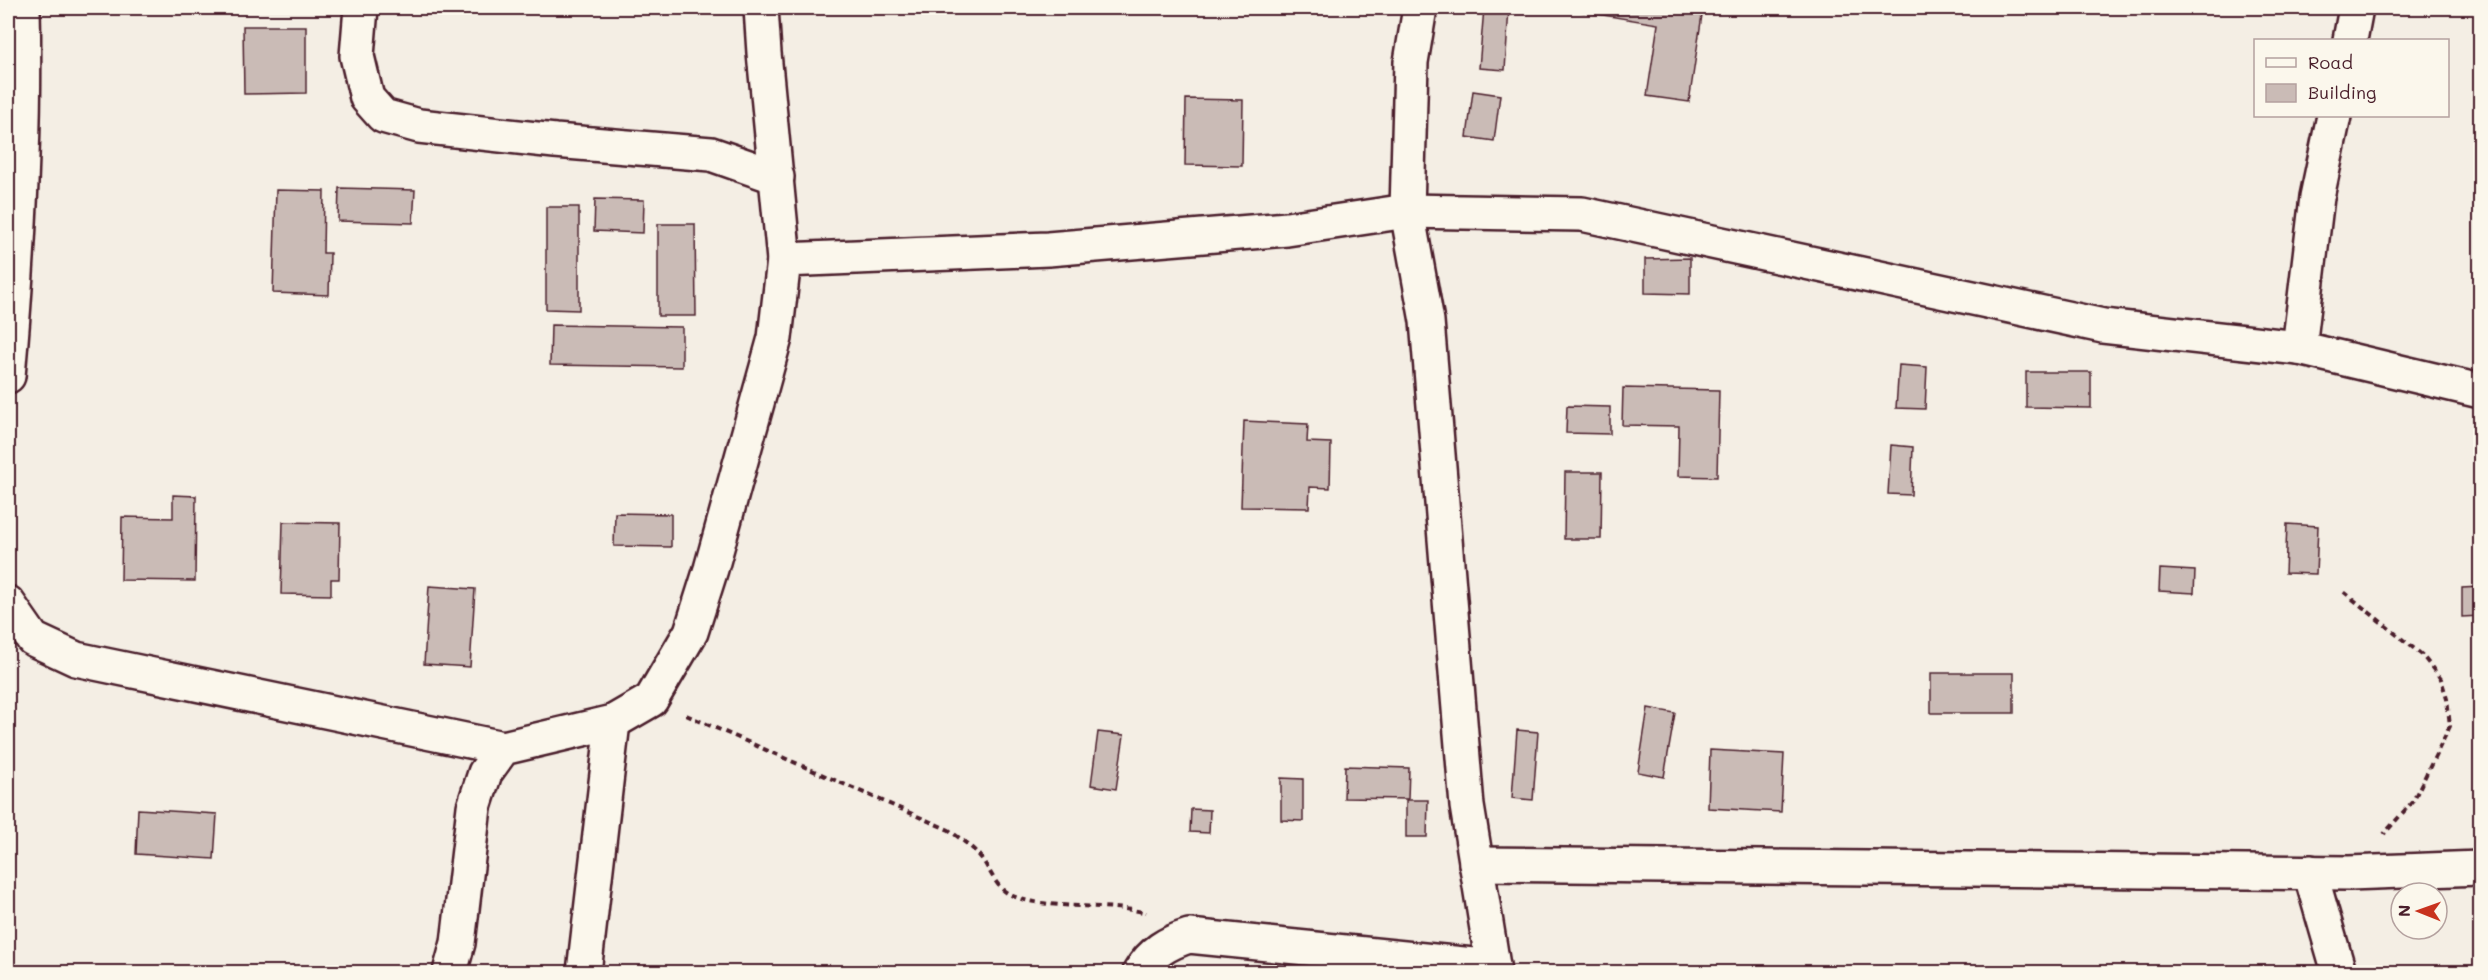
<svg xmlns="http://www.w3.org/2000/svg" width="2488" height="980" font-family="Mali,sans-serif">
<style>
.building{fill:#cabbb6;stroke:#4a1f2b;stroke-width:1.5}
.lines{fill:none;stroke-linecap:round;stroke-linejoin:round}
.minor-casing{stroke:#4a1f2b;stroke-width:38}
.path{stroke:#4a1f2b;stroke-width:4;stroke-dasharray:6 4.5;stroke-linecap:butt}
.minor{stroke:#fbf7ec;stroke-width:33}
</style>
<rect width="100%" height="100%" fill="#f4eee4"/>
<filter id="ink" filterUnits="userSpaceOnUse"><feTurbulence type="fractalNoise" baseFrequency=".0167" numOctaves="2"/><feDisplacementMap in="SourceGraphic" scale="12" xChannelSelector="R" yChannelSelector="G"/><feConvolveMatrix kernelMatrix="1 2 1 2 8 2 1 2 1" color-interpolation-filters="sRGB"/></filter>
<g filter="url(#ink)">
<g class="building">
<path d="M 1484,8 L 1509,8 L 1505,70 L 1479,68 Z"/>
<path d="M 1573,8 L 1703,8 L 1689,102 L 1647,96 L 1658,24 L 1572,10 Z"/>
<path d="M 243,26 L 306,26 L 306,93 L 244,94 Z"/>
<path d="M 1473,91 L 1500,95 L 1494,141 L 1467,137 Z"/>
<path d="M 1186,99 L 1243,100 L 1242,166 L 1185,165 Z"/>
<path d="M 339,188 L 415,190 L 413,223 L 338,221 Z"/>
<path d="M 276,190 L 324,191 L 323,253 L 330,253 L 329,295 L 273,293 Z"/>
<path d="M 595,199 L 644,200 L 643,233 L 594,231 Z"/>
<path d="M 546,207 L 579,207 L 579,310 L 546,309 Z"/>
<path d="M 658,224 L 695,224 L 696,316 L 658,316 Z"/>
<path d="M 1690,258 L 1690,294 L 1645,293 L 1645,259 Z"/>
<path d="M 551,325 L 682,327 L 682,367 L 550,365 Z"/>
<path d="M 1899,365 L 1927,367 L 1925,409 L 1896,408 Z"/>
<path d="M 2026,372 L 2091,372 L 2091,408 L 2026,407 Z"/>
<path d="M 1623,388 L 1719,390 L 1717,477 L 1678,476 L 1679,426 L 1622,425 Z"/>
<path d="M 1567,406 L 1610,407 L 1610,434 L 1566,433 Z"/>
<path d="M 1244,421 L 1308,424 L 1307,442 L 1331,443 L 1330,488 L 1310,487 L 1309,508 L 1241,507 Z"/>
<path d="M 1891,445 L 1913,447 L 1911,495 L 1888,494 Z"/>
<path d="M 1565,472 L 1602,472 L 1601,539 L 1564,539 Z"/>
<path d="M 173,495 L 196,496 L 195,581 L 121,580 L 122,517 L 173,518 Z"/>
<path d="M 615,513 L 671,514 L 671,547 L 614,546 Z"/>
<path d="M 283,522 L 340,523 L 339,579 L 331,579 L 331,595 L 281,594 Z"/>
<path d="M 2287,524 L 2318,526 L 2316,574 L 2285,573 Z"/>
<path d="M 2160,569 L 2195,571 L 2194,593 L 2159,591 Z"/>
<path d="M 429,586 L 475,589 L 470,667 L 424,664 Z"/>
<path d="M 2480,587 L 2480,616 L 2462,617 L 2462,588 Z"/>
<rect x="1931" y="673" width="83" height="40"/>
<path d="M 1648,708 L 1675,713 L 1664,777 L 1638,772 Z"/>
<path d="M 1517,730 L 1538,732 L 1533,800 L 1512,798 Z"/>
<path d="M 1098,732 L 1124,735 L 1116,789 L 1091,785 Z"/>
<path d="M 1710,750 L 1784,754 L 1781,812 L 1708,808 Z"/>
<path d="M 1345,766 L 1409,768 L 1408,799 L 1344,798 Z"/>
<path d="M 1281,778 L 1303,779 L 1303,821 L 1281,820 Z"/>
<path d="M 1406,800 L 1428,800 L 1427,837 L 1406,837 Z"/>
<path d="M 138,809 L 217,814 L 214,859 L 136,854 Z"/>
<path d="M 1191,809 L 1210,810 L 1209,833 L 1190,832 Z"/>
</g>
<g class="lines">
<defs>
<g id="minor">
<path d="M 361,8 L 357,56 L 367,98 L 383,116 L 419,126 L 555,141 L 711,154 L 777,177"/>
<path d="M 1420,8 L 1411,62 L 1407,211 L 1427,321 L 1467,806 L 1494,972"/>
<path d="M 2350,40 L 2356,8"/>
<path d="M 784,260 L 1048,249 L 1287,229 L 1407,211 L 1582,214 L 2103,326 L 2299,348 L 2480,391"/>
<path d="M 2299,348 L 2317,197 L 2334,116"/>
<path d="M 8,376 C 19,253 26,131 23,8"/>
<path d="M 8,603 L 33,639 L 76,659 L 503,748"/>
<path d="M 1476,864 L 2349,873 L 2480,868"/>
<path d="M 2310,872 L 2339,972"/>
<path d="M 450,972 L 458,943 L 474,807 L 485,773 L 503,748 L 613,722 L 651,700 L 691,632 L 711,569 L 775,338 L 784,260 L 764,53 L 761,8"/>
<path d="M 584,972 L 613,722"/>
<path d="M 1140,972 C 1152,952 1167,943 1189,936 L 1493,967"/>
</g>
</defs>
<use href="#minor" class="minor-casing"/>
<g class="path">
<path d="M 2344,592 L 2422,655 L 2441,679 L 2447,699 L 2450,726 L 2413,801 L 2384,834"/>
<path d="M 686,715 L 949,830 C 959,838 970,845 978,854 C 989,866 994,886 1009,894 C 1040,911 1107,902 1146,913"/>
</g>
<use href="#minor" class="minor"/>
</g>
</g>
<rect width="2488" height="980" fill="none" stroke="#fbf7ec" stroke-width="30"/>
<rect x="15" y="15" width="2458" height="950" fill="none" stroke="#4a1f2b" stroke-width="2" filter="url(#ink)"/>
<rect x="2254" y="39" width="195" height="78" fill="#fbf7ec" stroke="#b4a19f" stroke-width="1.5"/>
<rect x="2266" y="58" width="30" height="9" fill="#fbf7ec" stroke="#b4a19f" stroke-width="1.5"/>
<text x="2308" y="69" font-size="18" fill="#4a1f2b">Road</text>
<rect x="2266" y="84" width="30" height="18" fill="#cabbb6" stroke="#b4a19f" stroke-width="1.5"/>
<text x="2308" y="99" font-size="18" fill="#4a1f2b">Building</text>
<g transform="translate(2419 911) rotate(271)"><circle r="28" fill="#fbf7ec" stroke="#b4a19f" stroke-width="1.5"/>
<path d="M0-4.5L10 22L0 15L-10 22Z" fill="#c8321e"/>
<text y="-9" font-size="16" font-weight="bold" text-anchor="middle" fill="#4a1f2b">N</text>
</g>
</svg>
